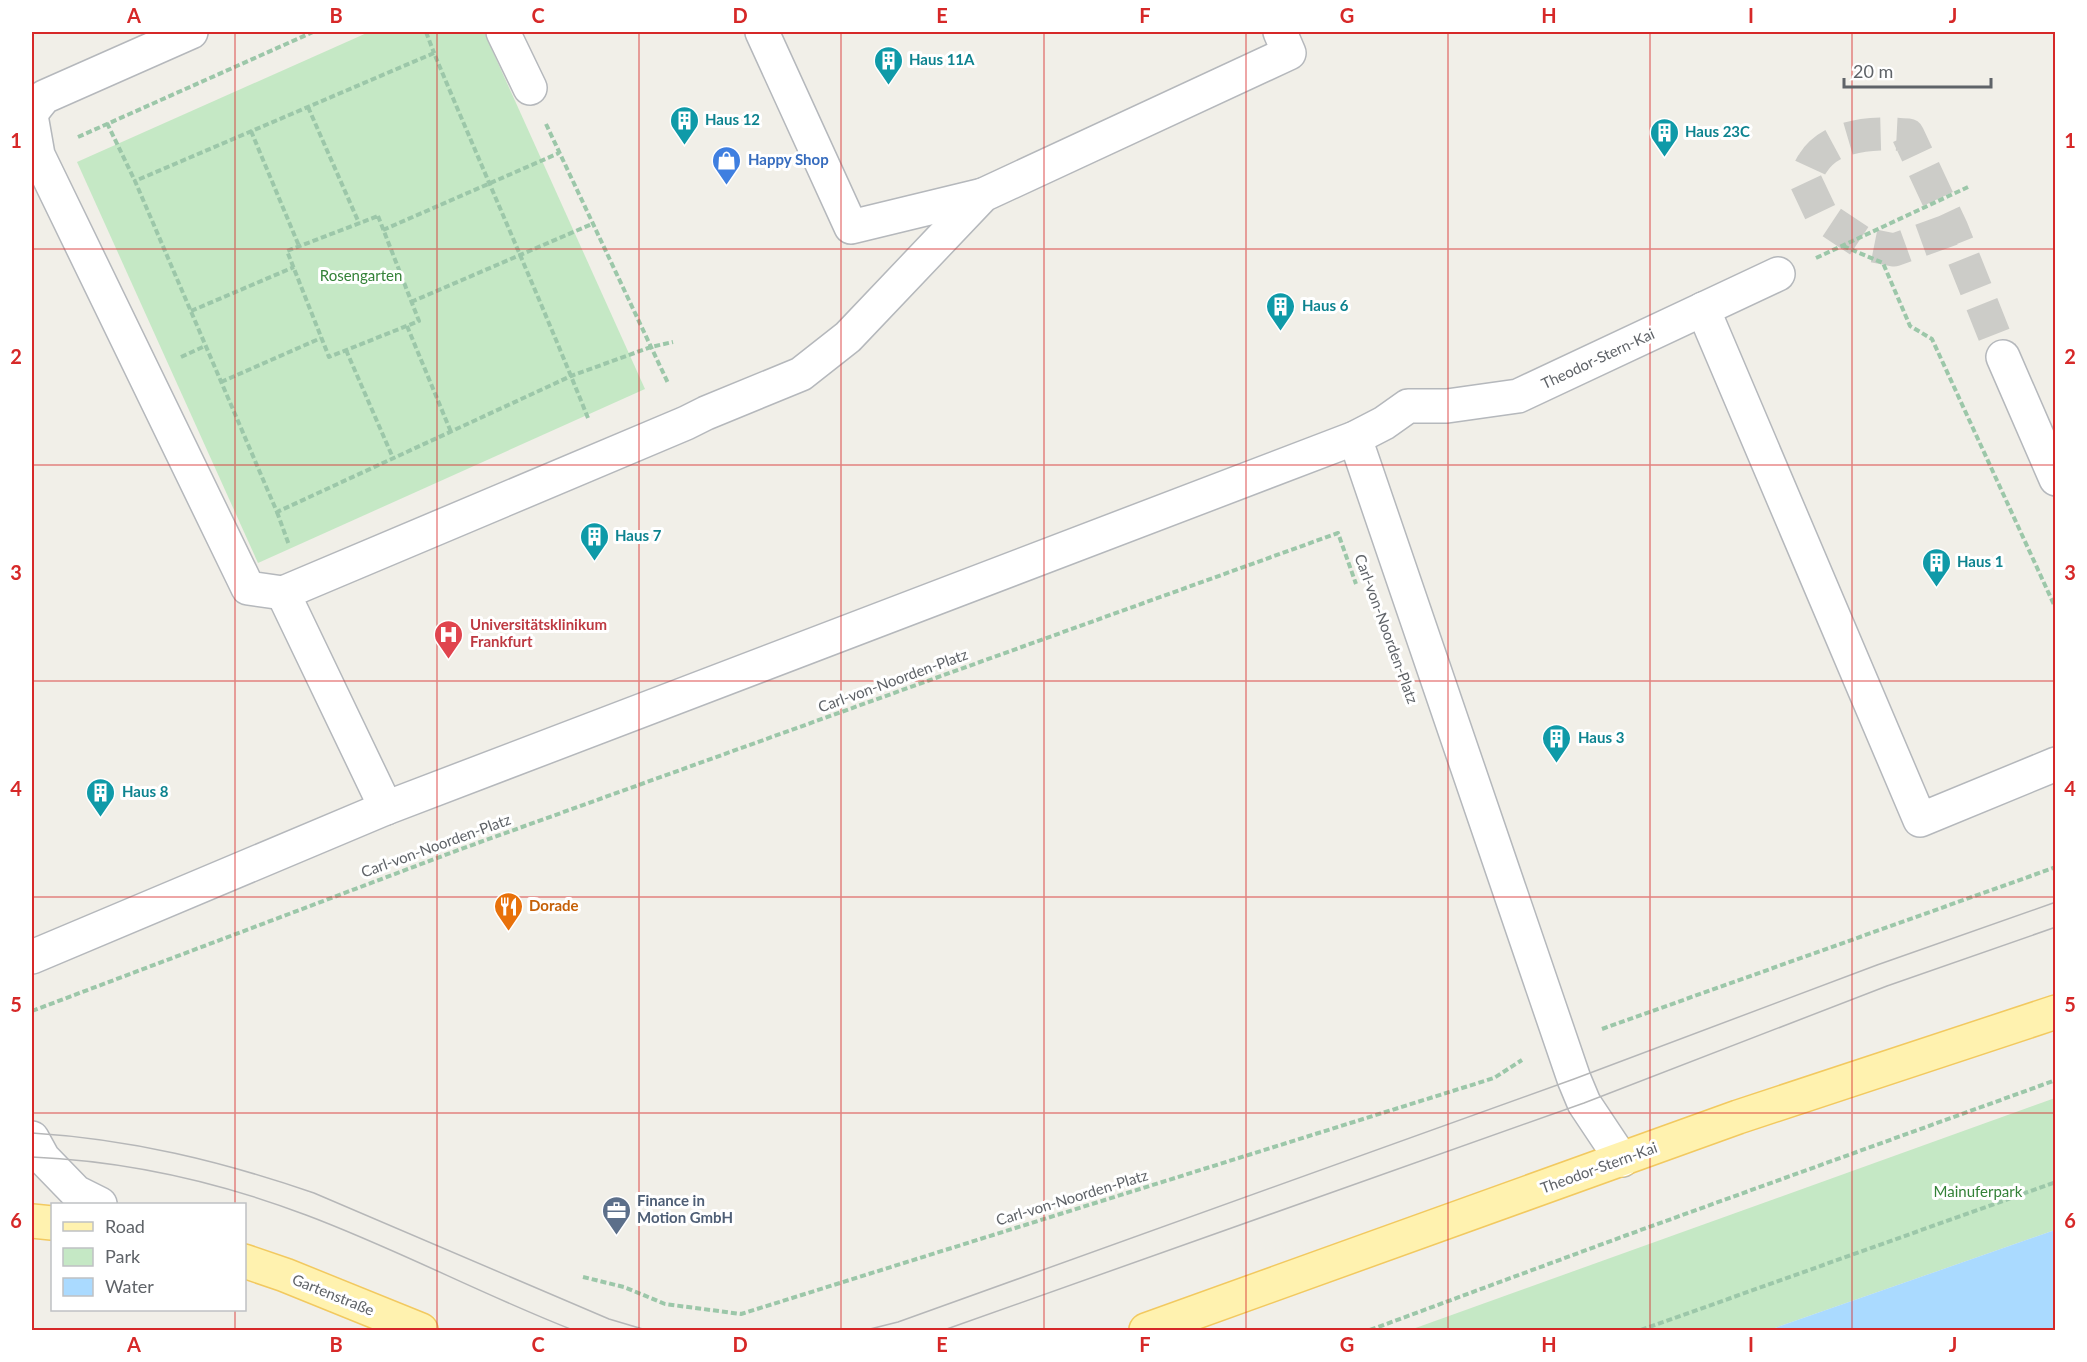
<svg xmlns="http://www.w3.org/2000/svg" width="2087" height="1362" font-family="Lato,sans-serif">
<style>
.green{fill:#c5e8c5}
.water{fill:#aadaff}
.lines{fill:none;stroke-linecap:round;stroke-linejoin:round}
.minor-tunnel{stroke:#ccccc8;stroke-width:33;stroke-dasharray:33 16;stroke-linecap:butt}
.minor-casing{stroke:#b5b8bc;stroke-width:36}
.major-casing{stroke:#f2c960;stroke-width:36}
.path{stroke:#9cc7a9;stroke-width:4;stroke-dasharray:6 3;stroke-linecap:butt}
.minor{stroke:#fff;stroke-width:33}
.major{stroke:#fff2af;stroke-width:33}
.tram{stroke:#b6b7b8;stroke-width:1.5}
.grid{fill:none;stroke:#d62828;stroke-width:1.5;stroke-opacity:0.55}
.labels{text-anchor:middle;stroke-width:6;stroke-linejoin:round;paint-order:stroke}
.culture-label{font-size:15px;font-weight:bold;fill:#0d838f;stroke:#fff;text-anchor:start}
.shop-label{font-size:15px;font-weight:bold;fill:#366cbe;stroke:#fff;text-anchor:start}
.park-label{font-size:15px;fill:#348238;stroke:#fff}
.street-label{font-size:15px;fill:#5f6368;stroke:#fff}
.health-label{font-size:15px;font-weight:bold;fill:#be3a42;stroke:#fff;text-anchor:start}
.food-label{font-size:15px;font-weight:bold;fill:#c56008;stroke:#fff;text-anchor:start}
.service-label{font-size:15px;font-weight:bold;fill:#4e5e75;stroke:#fff;text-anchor:start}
.neatline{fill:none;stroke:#d62828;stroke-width:2}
.grid-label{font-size:20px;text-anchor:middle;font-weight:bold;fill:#d62828}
</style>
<rect width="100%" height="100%" fill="#f1efe8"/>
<g class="green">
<path d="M 369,32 L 484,32 L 645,389 L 258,563 L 77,162 Z"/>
<path d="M 2055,1098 L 2055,1230 L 1769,1330 L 1410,1330 Z"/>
</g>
<path class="water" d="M 2055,1230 L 2055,1330 L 1769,1330 Z"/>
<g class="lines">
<path class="minor-tunnel" d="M 1952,229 L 1894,250 L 1864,244 L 1822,216 L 1805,180 C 1808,175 1809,168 1813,163 C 1832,133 1877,132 1908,135 L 1952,229 L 2003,357"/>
<defs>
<g id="minor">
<path d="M 503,32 L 530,88"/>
<path d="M 762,32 L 851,227 L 983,195"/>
<path d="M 32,112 L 44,97 L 191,32"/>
<path d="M 32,121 L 38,155 L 248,588 L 283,593"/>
<path d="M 1703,309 L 1920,820 L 2056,764"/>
<path d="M 2003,357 L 2056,479"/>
<path d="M 1355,438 L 1574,1079 L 1584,1103 L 1622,1160"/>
<path d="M 386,808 L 283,593 L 686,423 L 706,413 L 801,374 L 848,337 L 983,195 L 1289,53 L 1280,32"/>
<path d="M 32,957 L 386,808 L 1355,438 L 1384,423 L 1408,406 L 1447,406 L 1518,396 L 1778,274"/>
<path d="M 32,1138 L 43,1158 L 76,1192 L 100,1204"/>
</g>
<g id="major">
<path d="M 32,1221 L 52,1223"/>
<path d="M 244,1261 L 285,1275 L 421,1330"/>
<path d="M 1146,1330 L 1738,1117 L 2056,1012"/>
</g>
</defs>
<use href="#minor" class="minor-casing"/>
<use href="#major" class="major-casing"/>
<g class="path">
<path d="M 426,32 L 434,53"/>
<path d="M 308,107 L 359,223"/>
<path d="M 107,123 L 135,181"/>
<path d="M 546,124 L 668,383"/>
<path d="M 251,131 L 299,246"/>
<path d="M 78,137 L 313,32"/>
<path d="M 378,216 L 419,321 L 329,357 L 287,251 Z"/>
<path d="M 383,230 L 559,153"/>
<path d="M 1843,246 L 1883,263 L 1910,326 L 1932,339 L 2056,609"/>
<path d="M 1816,258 L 1968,187"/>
<path d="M 411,302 L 592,224"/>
<path d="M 191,311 L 294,267"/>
<path d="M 407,326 L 451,432"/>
<path d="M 346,350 L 393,458"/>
<path d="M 181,357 L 205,346"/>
<path d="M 221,382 L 321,338"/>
<path d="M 588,418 C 539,296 485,175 434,53 L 135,181 L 277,512 L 571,376 L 651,347 L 673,342"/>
<path d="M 277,512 L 289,545"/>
<path d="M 32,1011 L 461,849 L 1338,533 L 1356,584"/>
<path d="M 1602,1029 L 2056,867"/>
<path d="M 583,1277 L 624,1287 L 665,1304 L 741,1314 L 1494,1078 L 1522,1060"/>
<path d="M 1370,1330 L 1627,1235 L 2056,1080"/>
<path d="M 1641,1330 L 2056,1182"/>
</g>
<use href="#minor" class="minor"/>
<use href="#major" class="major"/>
<g class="tram">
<path d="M 32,1133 C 130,1139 221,1161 314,1193 L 609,1319 L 646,1330"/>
<path d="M 32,1157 C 125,1161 219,1182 306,1215 C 397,1249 483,1295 573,1330"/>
<path d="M 866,1330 L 898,1322 L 1574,1079 L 1877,965 L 2056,902"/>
<path d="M 944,1330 L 1584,1103 L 1887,986 L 2056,927"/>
</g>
</g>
<path class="grid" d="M 235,32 L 235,1204M 437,32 L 437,1330M 639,32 L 639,1330M 841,32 L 841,1330M 1044,32 L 1044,1330M 1246,32 L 1246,1330M 1448,32 L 1448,1330M 1650,32 L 1650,1330M 1852,32 L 1852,1330M 32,249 L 2056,249M 32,465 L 2056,465M 32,681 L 2056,681M 32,897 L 2056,897M 32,1113 L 2056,1113M 235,1310 L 235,1330"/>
<defs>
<symbol id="building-pin" viewBox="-11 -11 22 30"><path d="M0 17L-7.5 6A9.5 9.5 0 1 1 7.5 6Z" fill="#0f9aa8" stroke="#fff"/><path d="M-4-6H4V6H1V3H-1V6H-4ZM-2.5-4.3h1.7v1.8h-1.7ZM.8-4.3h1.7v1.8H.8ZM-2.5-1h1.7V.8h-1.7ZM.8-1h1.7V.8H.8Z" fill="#fff"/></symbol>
<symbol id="shop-pin" viewBox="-11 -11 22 30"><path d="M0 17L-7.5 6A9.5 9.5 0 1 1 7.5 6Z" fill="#3f7fe0" stroke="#fff"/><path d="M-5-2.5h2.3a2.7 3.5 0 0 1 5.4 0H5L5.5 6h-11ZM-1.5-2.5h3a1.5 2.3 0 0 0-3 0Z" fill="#fff"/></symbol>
<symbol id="hospital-pin" viewBox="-11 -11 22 30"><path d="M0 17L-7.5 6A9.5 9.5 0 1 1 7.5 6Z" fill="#e0444e" stroke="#fff"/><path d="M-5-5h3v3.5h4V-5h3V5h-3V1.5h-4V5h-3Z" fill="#fff"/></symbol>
<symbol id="restaurant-pin" viewBox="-11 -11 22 30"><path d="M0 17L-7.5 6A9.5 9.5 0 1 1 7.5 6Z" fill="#e8710a" stroke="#fff"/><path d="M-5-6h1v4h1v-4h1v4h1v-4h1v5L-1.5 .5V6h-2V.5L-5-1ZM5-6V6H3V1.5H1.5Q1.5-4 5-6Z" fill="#fff"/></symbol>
<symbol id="office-pin" viewBox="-11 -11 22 30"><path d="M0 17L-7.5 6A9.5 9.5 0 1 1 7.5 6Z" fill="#5c6f8a" stroke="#fff"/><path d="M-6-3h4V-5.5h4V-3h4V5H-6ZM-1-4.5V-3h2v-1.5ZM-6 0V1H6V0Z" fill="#fff"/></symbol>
</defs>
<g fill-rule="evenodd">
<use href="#building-pin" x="872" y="44" width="33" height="45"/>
<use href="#building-pin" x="668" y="104" width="33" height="45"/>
<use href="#building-pin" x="1648" y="116" width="33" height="45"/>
<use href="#shop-pin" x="710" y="144" width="33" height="45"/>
<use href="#building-pin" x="1264" y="290" width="33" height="45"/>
<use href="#building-pin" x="578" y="520" width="33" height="45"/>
<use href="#building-pin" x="1920" y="546" width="33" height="45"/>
<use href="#hospital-pin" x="432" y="618" width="33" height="45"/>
<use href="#building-pin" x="1540" y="722" width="33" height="45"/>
<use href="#building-pin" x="84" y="776" width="33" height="45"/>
<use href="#restaurant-pin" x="492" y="890" width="33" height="45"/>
<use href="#office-pin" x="600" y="1194" width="33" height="45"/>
</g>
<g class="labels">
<g class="culture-label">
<text x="909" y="65">Haus 11A</text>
<text x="705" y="125">Haus 12</text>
<text x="1685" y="137">Haus 23C</text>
<text x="1302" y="311">Haus 6</text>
<text x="615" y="541">Haus 7</text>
<text x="1957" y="567">Haus 1</text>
<text x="1578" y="743">Haus 3</text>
<text x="122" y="797">Haus 8</text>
</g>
<g class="shop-label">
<text x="748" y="165">Happy Shop</text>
</g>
<g class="park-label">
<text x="361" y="281">Rosengarten</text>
<text x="1978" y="1197">Mainuferpark</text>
</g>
<g class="street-label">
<text transform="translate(1598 359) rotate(-25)" y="5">Theodor-Stern-Kai</text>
<text transform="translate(1386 629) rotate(70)" y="5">Carl-von-Noorden-Platz</text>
<text transform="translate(893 681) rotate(-20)" y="5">Carl-von-Noorden-Platz</text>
<text transform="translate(436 846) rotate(-20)" y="5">Carl-von-Noorden-Platz</text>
<text transform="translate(1599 1168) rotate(-20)" y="5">Theodor-Stern-Kai</text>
<text transform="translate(1072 1198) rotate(-17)" y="5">Carl-von-Noorden-Platz</text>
<text transform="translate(333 1295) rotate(22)" y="5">Gartenstraße</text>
</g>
<g class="health-label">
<text x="470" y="630">Universitätsklinikum<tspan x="470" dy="17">Frankfurt</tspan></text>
</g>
<g class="food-label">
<text x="529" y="911">Dorade</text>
</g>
<g class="service-label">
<text x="637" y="1206">Finance in<tspan x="637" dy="17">Motion GmbH</tspan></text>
</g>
</g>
<rect width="2087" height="1362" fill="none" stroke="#ffffff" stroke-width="66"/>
<rect x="51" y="1203" width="195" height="108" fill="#ffffff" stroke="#bfc1c3" stroke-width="1.5"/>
<rect x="63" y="1222" width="30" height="9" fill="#fff2af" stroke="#bfc1c3" stroke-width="1.5"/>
<text x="105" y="1233" font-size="18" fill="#5f6368">Road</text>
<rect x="63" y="1248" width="30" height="18" fill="#c5e8c5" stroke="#bfc1c3" stroke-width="1.5"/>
<text x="105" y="1263" font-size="18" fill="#5f6368">Park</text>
<rect x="63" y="1278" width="30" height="18" fill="#aadaff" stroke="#bfc1c3" stroke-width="1.5"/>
<text x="105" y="1293" font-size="18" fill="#5f6368">Water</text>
<path d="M1844 78v9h147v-9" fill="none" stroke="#5f6368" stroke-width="3"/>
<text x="1853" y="78" font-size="18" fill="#5f6368" stroke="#ffffff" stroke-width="4.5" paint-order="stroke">20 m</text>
<rect x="33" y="33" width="2021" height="1296" class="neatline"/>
<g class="grid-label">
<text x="134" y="23">A</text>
<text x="336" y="23">B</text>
<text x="538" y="23">C</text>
<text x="740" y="23">D</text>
<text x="942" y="23">E</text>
<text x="1145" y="23">F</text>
<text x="1347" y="23">G</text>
<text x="1549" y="23">H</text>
<text x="1751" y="23">I</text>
<text x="1953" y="23">J</text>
<text x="16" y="148">1</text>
<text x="2070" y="148">1</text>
<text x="16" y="364">2</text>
<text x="2070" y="364">2</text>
<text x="16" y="580">3</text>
<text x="2070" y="580">3</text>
<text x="16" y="796">4</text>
<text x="2070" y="796">4</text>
<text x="16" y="1012">5</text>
<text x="2070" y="1012">5</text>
<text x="16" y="1228">6</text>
<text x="2070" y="1228">6</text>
<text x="134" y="1352">A</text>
<text x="336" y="1352">B</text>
<text x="538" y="1352">C</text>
<text x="740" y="1352">D</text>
<text x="942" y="1352">E</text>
<text x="1145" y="1352">F</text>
<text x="1347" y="1352">G</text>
<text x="1549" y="1352">H</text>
<text x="1751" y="1352">I</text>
<text x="1953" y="1352">J</text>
</g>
</svg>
